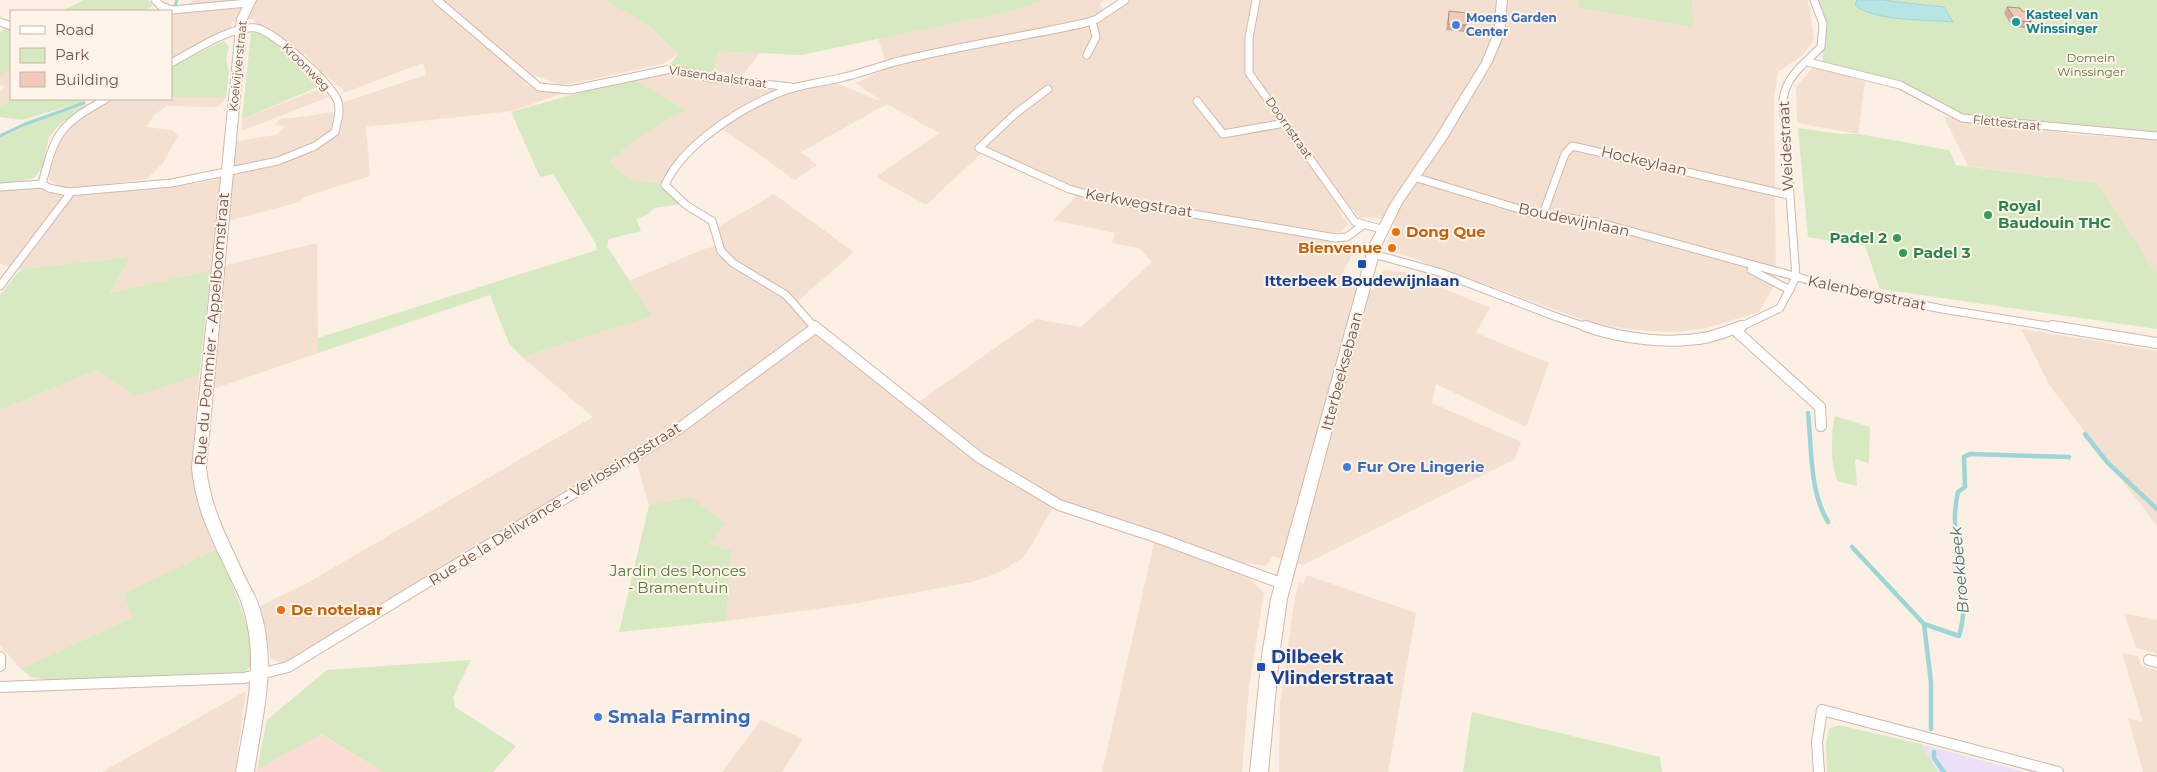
<svg xmlns="http://www.w3.org/2000/svg" width="2157" height="772" font-family="Montserrat,sans-serif">
<style>
.residential{fill:#f4e0d1}
.commercial{fill:#fcddd6}
.education{fill:#ece0f8}
.green{fill:#d6e9c1}
.water{fill:#b7e4e5;stroke:#9ed5d7}
.lines{fill:none;stroke-linecap:round;stroke-linejoin:round}
.stream-far1{stroke:#9ed5d7;stroke-width:3}
.stream{stroke:#9ed5d7;stroke-width:4.5}
.street-far1-casing{stroke:#cfb8ad;stroke-width:9}
.street-casing{stroke:#cfb8ad;stroke-width:12}
.secondary-casing{stroke:#d2b7aa;stroke-width:2}
.street-far1{stroke:#fff;stroke-width:7}
.street{stroke:#fff;stroke-width:10}
.secondary{fill:#fff;fill-rule:evenodd}
.wall{fill:#cfaea0}
.shaded-wall{fill:#a98d82}
.building{fill:#f1caba;stroke:#a98d82}
.culture-dot{fill:#0f9aa8;stroke:#fff4e9;stroke-width:2}
.shop-dot{fill:#3f7fe0;stroke:#fff4e9;stroke-width:2}
.leisure-dot{fill:#2e9e5b;stroke:#fff4e9;stroke-width:2}
.food-dot{fill:#e8710a;stroke:#fff4e9;stroke-width:2}
.transit-dot{fill:#1a4fb4;stroke:#fff4e9;stroke-width:2}
.labels{text-anchor:middle;stroke-width:4;stroke-linejoin:round;paint-order:stroke}
.far-culture-label{font-size:12px;font-weight:bold;fill:#0d838f;stroke:#fff4e9;text-anchor:start}
.far-shop-label{font-size:12px;font-weight:bold;fill:#366cbe;stroke:#fff4e9;text-anchor:start}
.far-park-label{font-size:12px;fill:#587941;stroke:#fff4e9}
.far-street-label{font-size:12px;fill:#745349;stroke:#fff4e9}
.street-label{font-size:15px;fill:#745349;stroke:#fff4e9}
.leisure-label{font-size:15px;font-weight:bold;fill:#27864d;stroke:#fff4e9;text-anchor:start}
.food-label{font-size:15px;font-weight:bold;fill:#c56008;stroke:#fff4e9;text-anchor:start}
.transit-label{font-size:15px;font-weight:bold;fill:#164399;stroke:#fff4e9}
.shop-label{font-size:15px;font-weight:bold;fill:#366cbe;stroke:#fff4e9;text-anchor:start}
.park-label{font-size:15px;fill:#587941;stroke:#fff4e9}
.water-label{font-size:16px;font-style:italic;fill:#3d7679;stroke:#fff4e9}
.near-transit-label{font-size:18px;font-weight:bold;fill:#164399;stroke:#fff4e9;text-anchor:start}
.near-shop-label{font-size:18px;font-weight:bold;fill:#366cbe;stroke:#fff4e9;text-anchor:start}
</style>
<rect width="100%" height="100%" fill="#fcefe3"/>
<g class="residential">
<path d="M 193,0 L 605,0 L 648,25 L 678,54 L 662,64 L 570,84 L 560,85 L 537,76 L 524,84 L 547,92 L 564,93 L 512,111 L 366,127 L 370,176 L 304,197 L 300,202 L 216,224 L 211,270 L 110,293 L 129,257 L 21,269 L 0,264 L 0,189 L 36,186 L 60,195 L 75,195 L 169,188 L 214,180 L 233,168 L 236,141 L 276,135 L 286,126 L 274,125 L 282,118 L 293,118 L 334,112 L 330,134 L 339,133 L 344,102 L 426,75 L 423,63 L 341,94 L 344,90 L 322,73 L 305,54 L 301,56 L 282,38 L 256,23 L 253,19 L 232,22 L 231,30 L 185,53 L 171,57 L 171,16 L 177,13 L 211,10 L 185,7 Z"/>
<path d="M 1045,0 L 1104,0 L 1100,4 L 1104,11 L 1119,0 L 1808,0 L 1814,40 L 1803,55 L 1778,72 L 1774,97 L 1776,282 L 1759,312 L 1706,328 L 1676,332 L 1646,331 L 1595,324 L 1387,249 L 1386,247 L 1395,223 L 1372,217 L 1360,218 L 1352,208 L 1338,210 L 1348,224 L 1340,233 L 1335,232 L 1333,242 L 1355,250 L 1341,276 L 1352,280 L 1351,286 L 1374,290 L 1378,275 L 1385,270 L 1404,272 L 1490,308 L 1476,333 L 1549,363 L 1526,427 L 1436,384 L 1432,403 L 1521,442 L 1515,459 L 1303,565 L 1273,556 L 1266,566 L 1247,563 L 1241,575 L 1249,578 L 1264,593 L 1249,687 L 1242,772 L 1102,772 L 1154,543 L 1053,507 L 1031,546 L 1021,559 L 1000,572 L 972,582 L 853,604 L 726,621 L 732,551 L 709,544 L 691,497 L 649,505 L 636,461 L 291,662 L 281,663 L 271,658 L 258,607 L 307,583 L 593,417 L 522,357 L 651,316 L 629,281 L 704,249 L 721,245 L 718,227 L 774,194 L 854,252 L 798,301 L 819,327 L 916,404 L 1036,319 L 1081,327 L 1152,262 L 1139,248 L 1112,243 L 1115,233 L 1054,220 L 1076,196 L 983,152 L 926,205 L 876,177 L 939,133 L 887,104 L 801,152 L 817,165 L 795,180 L 723,129 L 685,158 L 670,178 L 661,184 L 628,179 L 609,162 L 622,150 L 654,126 L 686,110 L 632,78 L 670,70 L 775,88 L 776,93 L 746,109 L 750,111 L 791,91 L 825,83 L 836,83 L 883,102 L 857,84 L 854,84 L 896,64 L 926,58 L 886,63 L 878,38 L 1011,11 Z"/>
<path d="M 776,32 L 742,76 L 702,68 L 703,45 Z"/>
<path d="M 1815,65 L 1865,82 L 1858,134 L 1797,123 L 1796,87 Z"/>
<path d="M 11,69 L 11,99 L 14,99 L 0,106 L 0,91 L 6,87 L 0,85 L 0,75 Z"/>
<path d="M 319,89 L 329,97 L 241,131 L 242,119 Z"/>
<path d="M 180,96 L 226,97 L 218,107 L 166,106 L 154,115 L 146,127 L 171,130 L 178,136 L 163,163 L 147,179 L 84,187 L 61,187 L 50,181 L 48,176 L 62,132 L 80,116 L 110,99 L 171,99 Z"/>
<path d="M 1944,117 L 2040,128 L 2068,134 L 2157,140 L 2157,275 L 2098,183 L 1968,166 Z"/>
<path d="M 317,243 L 318,353 L 210,390 L 222,266 Z"/>
<path d="M 2021,329 L 2157,351 L 2157,526 L 2050,386 Z"/>
<path d="M 96,370 L 137,396 L 199,375 L 192,462 L 195,491 L 201,511 L 217,549 L 123,594 L 133,617 L 21,669 L 0,645 L 0,410 Z"/>
<path d="M 1306,575 L 1416,613 L 1388,772 L 1279,772 L 1280,703 L 1295,597 L 1299,583 L 1304,584 Z"/>
<path d="M 2124,613 L 2157,620 L 2157,656 L 2156,653 L 2136,648 Z"/>
<path d="M 2122,653 L 2138,656 L 2141,666 L 2157,670 L 2157,772 L 2143,772 L 2128,718 L 2143,722 Z"/>
<path d="M 246,691 L 235,772 L 102,772 Z"/>
<path d="M 761,720 L 803,739 L 782,772 L 722,772 Z"/>
</g>
<path class="commercial" d="M 320,734 L 383,772 L 256,772 L 257,770 Z"/>
<path class="education" d="M 1921,744 L 2025,772 L 1938,772 Z"/>
<g class="green">
<path d="M 84,0 L 148,0 L 153,6 L 143,11 L 61,11 Z"/>
<path d="M 605,0 L 1045,0 L 1011,11 L 801,55 L 718,51 L 711,78 L 669,66 L 678,54 L 648,25 Z"/>
<path d="M 1577,0 L 1692,0 L 1693,27 L 1579,8 Z"/>
<path d="M 1818,0 L 2157,0 L 2157,134 L 1964,116 L 1896,82 L 1822,64 L 1825,22 Z"/>
<path d="M 7,28 L 11,30 L 11,69 L 0,75 L 0,32 Z"/>
<path d="M 257,32 L 278,44 L 318,87 L 242,119 L 251,33 Z"/>
<path d="M 224,41 L 229,47 L 226,58 L 229,73 L 226,97 L 171,97 L 171,66 Z"/>
<path d="M 632,78 L 686,110 C 658,124 632,139 610,162 L 628,179 L 661,184 L 681,204 L 654,208 L 647,215 L 636,219 L 641,231 L 609,239 L 607,246 L 652,316 L 522,357 L 509,343 L 490,295 L 318,353 L 318,338 L 597,250 L 596,244 L 553,174 L 540,177 L 511,112 Z"/>
<path d="M 14,99 L 93,99 L 22,120 L 0,117 L 0,106 Z"/>
<path d="M 98,101 L 61,123 L 49,137 L 42,168 L 34,178 L 0,185 L 0,138 L 30,123 Z"/>
<path d="M 1798,128 L 1841,134 L 1858,134 L 1949,150 L 1956,165 L 2098,183 L 2157,275 L 2157,329 L 1880,289 L 1865,246 L 1808,237 Z"/>
<path d="M 130,257 L 110,293 L 211,270 L 199,375 L 137,396 L 96,370 L 0,410 L 0,295 L 21,269 Z"/>
<path d="M 1835,416 L 1870,427 L 1869,463 L 1855,459 L 1857,486 L 1838,481 C 1830,469 1831,429 1835,416 Z"/>
<path d="M 691,497 L 725,524 L 709,544 L 732,551 L 726,621 L 619,632 L 649,505 Z"/>
<path d="M 217,549 C 225,567 260,646 252,662 C 251,666 247,669 245,672 L 55,682 L 31,677 L 21,669 L 133,617 L 123,594 Z"/>
<path d="M 471,660 L 453,697 L 455,707 L 516,746 L 493,772 L 383,772 L 321,734 L 257,770 L 267,720 L 327,670 Z"/>
<path d="M 1472,712 L 1660,757 L 1662,772 L 1463,772 Z"/>
<path d="M 1838,725 L 1921,744 L 1938,772 L 1827,772 L 1826,743 L 1829,729 Z"/>
</g>
<path class="water" d="M 1857,0 L 1881,0 L 1944,7 L 1953,22 C 1927,19 1874,22 1855,5 Z"/>
<g class="lines">
<g class="stream-far1">
<path d="M 175,6 L 177,0"/>
<path d="M 0,136 L 25,124 L 84,103"/>
</g>
<g class="stream">
<path d="M 1808,413 C 1812,449 1809,490 1828,522"/>
<path d="M 2085,434 L 2107,462 L 2157,509"/>
<path d="M 1852,547 L 1924,624 L 1931,682 L 1931,729"/>
<path d="M 1924,624 L 1959,636 C 1974,588 1946,540 1958,492 L 1965,487 L 1964,457 L 1970,454 L 2069,457"/>
<path d="M 1934,752 L 1934,758 L 1944,772"/>
</g>
<defs>
<g id="street-far1">
<path d="M 155,0 L 161,6 L 172,10 L 248,3"/>
<path d="M 437,0 L 539,87 L 570,90 L 671,69 L 711,78 L 792,87"/>
<path d="M 1256,0 L 1249,38 L 1249,73 L 1355,222 L 1381,229"/>
<path d="M 0,22 L 11,26"/>
<path d="M 1087,55 L 1096,37 L 1092,21"/>
<path d="M 1808,62 L 1900,85 L 1962,118 L 2157,136"/>
<path d="M 1048,89 L 1015,114 L 979,148 L 1069,189 L 1105,199 L 1336,238 L 1347,237 L 1363,225"/>
<path d="M 1197,101 L 1223,134 L 1285,123"/>
<path d="M 1414,177 L 1532,213 L 1597,222 L 1819,283 L 1942,309 L 2060,328"/>
<path d="M 42,184 C 55,133 59,125 106,99"/>
<path d="M 0,187 L 42,184 L 49,188 L 68,192 L 172,183 L 278,161 L 315,146 L 335,132 C 337,122 341,111 338,102 C 332,84 274,31 256,28 C 232,25 192,52 171,63"/>
<path d="M 1543,214 L 1565,154 L 1572,146 L 1788,195"/>
<path d="M 1373,254 L 1442,273 L 1554,316 L 1589,328"/>
<path d="M 1751,270 L 1790,290"/>
<path d="M 1796,277 L 1783,100 C 1786,76 1804,64 1821,47 L 1823,24 L 1814,0"/>
<path d="M 0,286 L 69,195 L 68,192"/>
<path d="M 815,328 L 786,295 L 733,263 L 721,251 L 712,221 L 686,205 L 665,185 C 683,144 741,108 781,92 C 801,84 820,83 840,78 C 859,74 877,67 895,62 C 958,46 1022,37 1085,23 L 1097,19 L 1125,0"/>
<path d="M 1738,328 L 1780,308 L 1796,277"/>
</g>
<g id="street">
<path d="M 814,326 L 980,458 L 1059,505 L 1156,537 L 1283,584"/>
<path d="M 1585,326 C 1623,339 1669,345 1709,337 C 1720,334 1731,330 1742,326"/>
<path d="M 2052,326 L 2157,343"/>
<path d="M 1735,330 L 1820,407 L 1821,426"/>
<path d="M 0,657 L 0,666"/>
<path d="M 2149,660 L 2157,662"/>
<path d="M 0,687 L 244,678 L 288,667 L 677,430 L 815,328"/>
<path d="M 1819,772 L 1817,742 L 1822,710 L 2058,772"/>
</g>
<g id="secondary">
<path d="M 246,0 L 256,0 L 247,19 L 206,468 C 211,510 227,537 244,575 C 249,586 257,598 260,610 C 277,664 262,717 254,772 L 236,772 C 245,717 260,666 244,610 C 241,598 234,586 229,575 C 211,537 196,510 192,468 L 237,19 Z"/>
<path d="M 1497,0 L 1507,0 L 1504,33 L 1492,62 L 1447,138 L 1402,203 L 1381,246 L 1287,599 L 1279,656 L 1268,772 L 1250,772 L 1262,656 L 1271,599 L 1369,246 L 1391,203 L 1435,138 L 1482,62 L 1494,33 Z"/>
</g>
</defs>
<use href="#street-far1" class="street-far1-casing"/>
<use href="#street" class="street-casing"/>
<use href="#secondary" class="secondary-casing"/>
<use href="#street-far1" class="street-far1"/>
<use href="#street" class="street"/>
<use href="#secondary" class="secondary"/>
</g>
<g class="wall">
<path d="M 2007,7 L 2022,11 L 2033,19 L 2029,25 L 2023,28 L 2012,27 L 2004,13 Z"/>
<path d="M 1449,11 L 1466,25 L 1464,32 L 1446,30 Z"/>
</g>
<path class="shaded-wall" d="M 2033,19 L 2029,25 L 2023,28 L 2027,22 Z"/>
<g class="building">
<path d="M 2007,7 L 2020,8 L 2022,11 L 2029,13 L 2033,19 L 2027,22 L 2016,20 Z"/>
<path d="M 1449,11 L 1467,13 L 1466,25 L 1448,24 Z"/>
</g>
<circle class="culture-dot" cx="2016" cy="22" r="5"/>
<g class="shop-dot">
<circle cx="1456" cy="25" r="5"/>
<circle cx="1347" cy="467" r="5"/>
<circle cx="598" cy="717" r="5"/>
</g>
<g class="leisure-dot">
<circle cx="1988" cy="215" r="5"/>
<circle cx="1897" cy="238" r="5"/>
<circle cx="1903" cy="253" r="5"/>
</g>
<g class="food-dot">
<circle cx="1396" cy="232" r="5"/>
<circle cx="1392" cy="248" r="5"/>
<circle cx="281" cy="610" r="5"/>
</g>
<g class="transit-dot">
<rect x="1357" y="259" width="10" height="10" rx="2.5"/>
<rect x="1256" y="662" width="10" height="10" rx="2.5"/>
</g>
<g class="labels">
<g class="far-culture-label">
<text x="2026" y="19">Kasteel van<tspan x="2026" dy="14">Winssinger</tspan></text>
</g>
<g class="far-shop-label">
<text x="1466" y="22">Moens Garden<tspan x="1466" dy="14">Center</tspan></text>
</g>
<g class="far-park-label">
<text x="2091" y="62">Domein<tspan x="2091" dy="14">Winssinger</tspan></text>
</g>
<g class="far-street-label">
<text transform="translate(238 66) rotate(-84)" y="4">Koeivijverstraat</text>
<text transform="translate(306 67) rotate(45)" y="4">Kroonweg</text>
<text transform="translate(718 77) rotate(8)" y="4">Vlasendaalstraat</text>
<text transform="translate(2007 123) rotate(6)" y="4">Flettestraat</text>
<text transform="translate(1289 128) rotate(55)" y="4">Doornstraat</text>
</g>
<g class="street-label">
<text transform="translate(1786 146) rotate(-93)" y="5">Weidestraat</text>
<text transform="translate(1644 161) rotate(13)" y="5">Hockeylaan</text>
<text transform="translate(1139 203) rotate(10)" y="5">Kerkwegstraat</text>
<text transform="translate(1574 220) rotate(12)" y="5">Boudewijnlaan</text>
<text transform="translate(1867 293) rotate(12)" y="5">Kalenbergstraat</text>
<text transform="translate(212 329) rotate(-85)" y="5">Rue du Pommier - Appelboomstraat</text>
<text transform="translate(1342 371) rotate(-75)" y="5">Itterbeeksebaan</text>
<text transform="translate(555 504) rotate(-32)" y="5">Rue de la Délivrance - Verlossingsstraat</text>
</g>
<g class="leisure-label">
<text x="1998" y="211">Royal<tspan x="1998" dy="17">Baudouin THC</tspan></text>
<text x="1887" y="243" text-anchor="end">Padel 2</text>
<text x="1913" y="258">Padel 3</text>
</g>
<g class="food-label">
<text x="1406" y="237">Dong Que</text>
<text x="1382" y="253" text-anchor="end">Bienvenue</text>
<text x="291" y="615">De notelaar</text>
</g>
<g class="transit-label">
<text x="1362" y="286">Itterbeek Boudewijnlaan</text>
</g>
<g class="shop-label">
<text x="1357" y="472">Fur Ore Lingerie</text>
</g>
<g class="park-label">
<text x="678" y="576">Jardin des Ronces<tspan x="678" dy="17">- Bramentuin</tspan></text>
</g>
<g class="water-label">
<text transform="translate(1959 570) rotate(-95)" y="6">Broekbeek</text>
</g>
<g class="near-transit-label">
<text x="1271" y="663">Dilbeek<tspan x="1271" dy="21">Vlinderstraat</tspan></text>
</g>
<g class="near-shop-label">
<text x="608" y="723">Smala Farming</text>
</g>
</g>
<rect x="10" y="10" width="162" height="90" fill="#fff4e9" stroke="#c7b4a9"/>
<rect x="20" y="26" width="25" height="8" fill="#ffffff" stroke="#c7b4a9"/>
<text x="55" y="35" font-size="15" fill="#745349">Road</text>
<rect x="20" y="48" width="25" height="15" fill="#d6e9c1" stroke="#c7b4a9"/>
<text x="55" y="60" font-size="15" fill="#745349">Park</text>
<rect x="20" y="72" width="25" height="15" fill="#f1caba" stroke="#c7b4a9"/>
<text x="55" y="85" font-size="15" fill="#745349">Building</text>
</svg>
